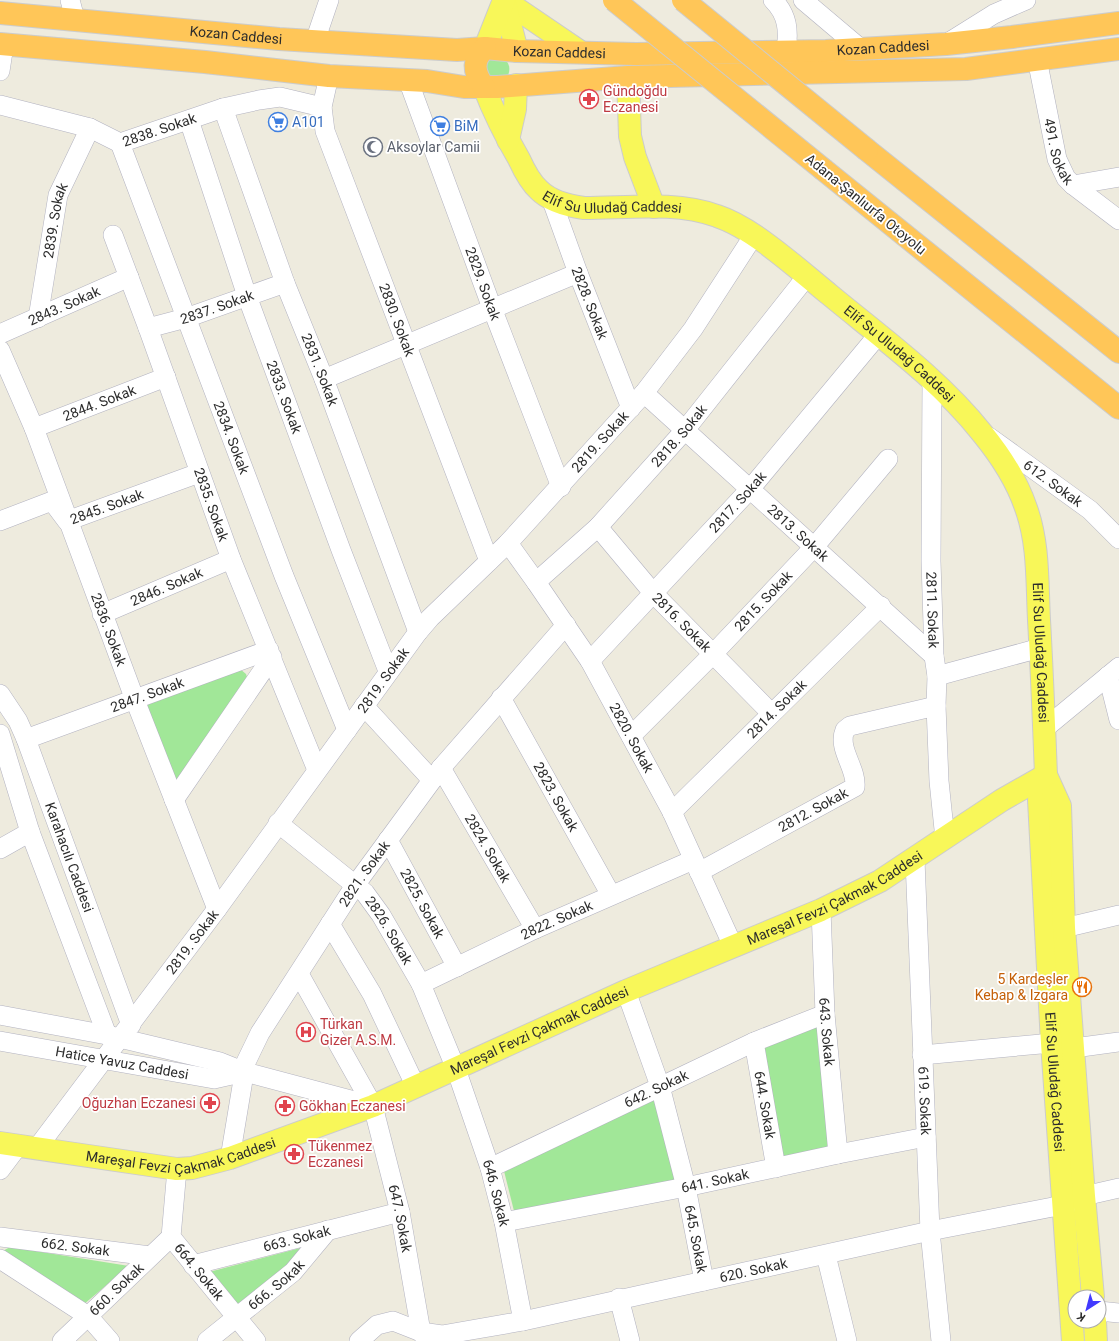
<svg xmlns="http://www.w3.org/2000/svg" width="1119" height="1341" font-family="Roboto,sans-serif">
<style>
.green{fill:#a1e798}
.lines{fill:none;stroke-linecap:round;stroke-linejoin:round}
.minor-casing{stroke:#b2b2c0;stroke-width:20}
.major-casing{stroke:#ccc;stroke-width:24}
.highway-casing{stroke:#ccc;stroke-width:24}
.minor{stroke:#fff;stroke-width:19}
.major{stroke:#f8f759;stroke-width:22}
.highway{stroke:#ffc658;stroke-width:22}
.highway-bridge-casing{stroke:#ccc;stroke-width:24;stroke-linecap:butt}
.highway-bridge{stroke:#ffc658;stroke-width:22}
.labels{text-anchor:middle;stroke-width:3.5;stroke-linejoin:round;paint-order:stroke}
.street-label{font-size:14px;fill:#2c2c2c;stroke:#fff}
.health-label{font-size:14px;fill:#be3a42;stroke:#fff;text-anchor:start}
.shop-label{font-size:14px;fill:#366cbe;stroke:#fff;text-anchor:start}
.worship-label{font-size:14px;fill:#5b616d;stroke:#fff;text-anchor:start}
.food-label{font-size:14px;fill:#c56008;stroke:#fff;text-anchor:end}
</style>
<rect width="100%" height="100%" fill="#eeebde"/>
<g class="green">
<path d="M 504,58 C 510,64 511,70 507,77 L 491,81 L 483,67 L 488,59 Z"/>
<path d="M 240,669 L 246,674 L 248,680 L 175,783 L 144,705 Z"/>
<path d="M 819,1025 L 830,1148 L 782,1160 L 761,1046 Z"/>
<path d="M 655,1098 L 678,1185 L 514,1211 L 504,1171 Z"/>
<path d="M 10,1247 L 129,1266 L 83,1305 L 1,1252 Z"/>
<path d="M 304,1247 L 299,1256 L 236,1306 L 209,1272 Z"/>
</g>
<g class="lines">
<defs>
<g id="minor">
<path d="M 70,0 L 75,19"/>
<path d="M 773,0 C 788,15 789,31 786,52"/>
<path d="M 803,0 L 861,49"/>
<path d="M 315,41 L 329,0"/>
<path d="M 946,44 L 994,14 L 1026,0"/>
<path id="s1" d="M 1037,59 L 1057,159 L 1066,178 L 1073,185 L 1119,220"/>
<path d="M 0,71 L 4,45"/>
<path id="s2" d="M 329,76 L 322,107 L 325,131 L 489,561"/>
<path id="s3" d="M 408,80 L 492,308 L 561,487"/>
<path id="s4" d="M 0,105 L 90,128 L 120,143 L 223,108 L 259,100 L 280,97 L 322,107"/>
<path id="s5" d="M 223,108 L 285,283 L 324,379 L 418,632"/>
<path id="s6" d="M 189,120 L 247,296 L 341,550 L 388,671"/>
<path id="s7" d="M 120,143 L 284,576 L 347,730"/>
<path d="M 1073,185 L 1119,177"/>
<path id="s8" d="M 551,198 L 578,273 L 631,408"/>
<path id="s9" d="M 113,235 L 148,328 L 231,559 L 317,770"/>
<path id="s10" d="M 38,318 L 58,195 L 90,128"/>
<path id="s11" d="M 148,328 L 186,318 L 285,283"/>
<path id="s12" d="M 0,334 L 129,277"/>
<path id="s13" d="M 0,350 L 34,428 L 135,700 L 217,909"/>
<path d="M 324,379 L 578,273"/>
<path id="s14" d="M 932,381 L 931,561 L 934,656 L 937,676 L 936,706 L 939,781 L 945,839"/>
<path id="s15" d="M 644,393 L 934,656"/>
<path id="s16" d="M 34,428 L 166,377"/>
<path id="s17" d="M 989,437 L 1090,510 L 1119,539"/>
<path id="s18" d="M 0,521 L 52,501 L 67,521 L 199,473"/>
<path id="s19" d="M 598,527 L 654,594 L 771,713"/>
<path id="s20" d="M 508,543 L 536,582 L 590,661 L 672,812 L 733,946"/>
<path id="s21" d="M 536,582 L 598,527 L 685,430 L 807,276"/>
<path id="s22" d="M 102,614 L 231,559"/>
<path id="s23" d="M 590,661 L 751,488 L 878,335"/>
<path d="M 937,676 L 1040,648"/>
<path d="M 1108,676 L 1119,720"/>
<path id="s24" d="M 0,694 L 18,721 L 26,739 L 131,1025"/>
<path id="s25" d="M 501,698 L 611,895"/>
<path d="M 364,706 L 432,780"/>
<path d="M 1044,729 L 1119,667"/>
<path d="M 0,734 L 30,832 L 107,1035"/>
<path id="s26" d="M 631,736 L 712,655 L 815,546 L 888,459"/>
<path id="s27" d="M 26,739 L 269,650"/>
<path id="s28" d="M 441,768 L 535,929"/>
<path d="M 174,800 L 272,657"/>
<path id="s29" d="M 672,812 L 881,606"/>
<path id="s30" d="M 278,823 L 365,893 L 381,915 L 421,984 L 456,1069 L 490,1168 L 504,1222 L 523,1321"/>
<path id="s31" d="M 388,840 L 457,967"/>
<path d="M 0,849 L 30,832"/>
<path id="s32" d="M 915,860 L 930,1231 L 941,1341"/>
<path id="s33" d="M 699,872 L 855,787 C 857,768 837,749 845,730 L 850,726 L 936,706"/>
<path id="s34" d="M 821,910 L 825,1014 L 838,1154"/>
<path d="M 330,924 L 372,994 L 416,1087"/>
<path d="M 1064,928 L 1119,915"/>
<path id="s35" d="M 299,974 L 373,1106 L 400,1212 L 421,1332 L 427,1340"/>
<path id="s36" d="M 421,984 L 535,929 L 693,860"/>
<path id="s37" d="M 626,991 L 660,1086 L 686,1187 L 704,1281"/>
<path d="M 0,1015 L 107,1035 L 220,1062 L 245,1072 L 373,1106"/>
<path id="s38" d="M 0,1041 L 214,1079 L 245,1072"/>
<path id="s39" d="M 754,1042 L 776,1168"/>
<path d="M 1074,1048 L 1119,1042"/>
<path d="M 922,1055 L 1052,1043"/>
<path id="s40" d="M 37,1148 L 217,909 L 418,632 L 430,618 L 508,543 L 644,393 L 693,329 L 754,235"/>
<path id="s41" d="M 230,1158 L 246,1062 L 260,1033 L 356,884 L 441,768 L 566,625"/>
<path id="s42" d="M 490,1168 L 754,1042 L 825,1014"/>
<path id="s43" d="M 177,1169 L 171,1237 L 256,1341"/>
<path d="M 0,1170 L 18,1146"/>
<path id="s44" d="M 504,1222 L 686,1187 L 838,1154 L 926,1137"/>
<path id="s45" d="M 0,1237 L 150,1256"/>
<path d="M 826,1255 L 847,1341"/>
<path d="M 0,1259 L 88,1316 L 110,1341"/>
<path id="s46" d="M 193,1265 L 400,1212"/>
<path d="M 619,1298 L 630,1341"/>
<path d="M 1099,1311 L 1119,1313"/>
<path id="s47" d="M 62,1341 L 171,1237"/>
<path id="s48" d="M 207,1341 L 293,1272 L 328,1230"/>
<path id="s49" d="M 359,1341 L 377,1325 L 393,1321 L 421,1332 L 442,1335 L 523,1321 L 930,1231 L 1063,1205 L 1084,1196 L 1119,1188"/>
</g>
<g id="major">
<path d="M 504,0 L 579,51"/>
<path d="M 504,0 L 517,51"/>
<path d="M 485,48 L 504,0"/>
<path d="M 628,77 L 630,136 L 635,157 L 654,207"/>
<path id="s50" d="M 484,87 C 494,113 505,135 519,159 C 524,170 530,182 539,190 C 550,201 569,206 584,208 C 628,208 675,201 717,216 C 754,228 800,271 830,295 C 882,338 940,380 982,433 C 1000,455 1017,481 1026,508 C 1039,544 1037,583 1039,620 C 1042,672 1044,724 1046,775 L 1039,800 L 1052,1043 L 1073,1341"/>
<path d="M 508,140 L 515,109 L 516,85"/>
<path d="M 1046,775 L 1060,806 L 1064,928 L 1084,1196 L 1093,1297"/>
<path id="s51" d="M 0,1143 L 177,1169 L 192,1168 L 230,1158 L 373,1106 L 626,991 L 821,910 L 880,881 L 1002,800 L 1046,775"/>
<path d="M 1095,1321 L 1096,1341"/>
</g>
<g id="highway">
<path id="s52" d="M 0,13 L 279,39 L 457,50 L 485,48 L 517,51 L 636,54 L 826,51 L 946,44 L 1012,37 L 1119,23"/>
<path d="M 0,44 L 205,62 L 329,76 L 427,81 L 464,87 L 497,87 L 628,77 L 966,69 L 1119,49"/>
<path d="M 484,87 C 474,73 471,61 485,48"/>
<path d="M 867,150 L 1119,352"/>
<path d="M 824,170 L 1119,408"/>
</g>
</defs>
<use href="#minor" class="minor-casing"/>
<use href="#major" class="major-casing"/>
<use href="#highway" class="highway-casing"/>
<use href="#minor" class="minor"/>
<use href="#major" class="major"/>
<use href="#highway" class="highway"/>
<defs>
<g id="highway-bridge">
<path d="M 614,0 L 824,170"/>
<path d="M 683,0 L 867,150"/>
</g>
</defs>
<use href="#highway-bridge" class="highway-bridge-casing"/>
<use href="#highway-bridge" class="highway-bridge"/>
</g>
<defs>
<symbol id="pharmacy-ring" viewBox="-11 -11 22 22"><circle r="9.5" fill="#fff" stroke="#e0444e" stroke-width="1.5"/><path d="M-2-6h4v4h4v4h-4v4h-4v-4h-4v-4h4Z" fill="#e0444e"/></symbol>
<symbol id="supermarket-ring" viewBox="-11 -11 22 22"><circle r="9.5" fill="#fff" stroke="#3f7fe0" stroke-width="1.5"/><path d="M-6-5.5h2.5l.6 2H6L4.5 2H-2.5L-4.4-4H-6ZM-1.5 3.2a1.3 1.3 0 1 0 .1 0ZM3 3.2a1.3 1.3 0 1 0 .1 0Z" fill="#3f7fe0"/></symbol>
<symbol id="mosque-ring" viewBox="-11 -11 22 22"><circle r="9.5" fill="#fff" stroke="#6b7280" stroke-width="1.5"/><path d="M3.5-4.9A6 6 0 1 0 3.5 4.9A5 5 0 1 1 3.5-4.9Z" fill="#6b7280"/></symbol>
<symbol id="restaurant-ring" viewBox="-11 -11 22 22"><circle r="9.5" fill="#fff" stroke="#e8710a" stroke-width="1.5"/><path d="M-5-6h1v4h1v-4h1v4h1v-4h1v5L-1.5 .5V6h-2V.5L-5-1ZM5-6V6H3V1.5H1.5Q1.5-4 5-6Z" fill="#e8710a"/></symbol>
<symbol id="hospital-ring" viewBox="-11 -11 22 22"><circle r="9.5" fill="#fff" stroke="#e0444e" stroke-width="1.5"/><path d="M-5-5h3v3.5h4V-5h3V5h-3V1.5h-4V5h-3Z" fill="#e0444e"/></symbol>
</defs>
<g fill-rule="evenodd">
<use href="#pharmacy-ring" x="578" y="88" width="22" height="22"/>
<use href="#supermarket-ring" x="267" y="111" width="22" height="22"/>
<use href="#supermarket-ring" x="429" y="115" width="22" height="22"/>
<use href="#mosque-ring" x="362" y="136" width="22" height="22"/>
<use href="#restaurant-ring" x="1071" y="976" width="22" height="22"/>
<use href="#hospital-ring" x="295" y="1021" width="22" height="22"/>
<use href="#pharmacy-ring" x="199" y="1092" width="22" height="22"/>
<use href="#pharmacy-ring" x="274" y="1095" width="22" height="22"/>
<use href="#pharmacy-ring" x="283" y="1143" width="22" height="22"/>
</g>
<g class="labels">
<g class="street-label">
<text dy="5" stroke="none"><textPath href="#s52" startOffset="237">Kozan Caddesi</textPath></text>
<text dy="5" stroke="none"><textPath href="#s52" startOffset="885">Kozan Caddesi</textPath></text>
<text dy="5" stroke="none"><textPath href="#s52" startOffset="561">Kozan Caddesi</textPath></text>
<text dy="5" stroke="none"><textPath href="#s4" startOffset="168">2838. Sokak</textPath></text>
<text dy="5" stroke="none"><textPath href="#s1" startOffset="95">491. Sokak</textPath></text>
<text dy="5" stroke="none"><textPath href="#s50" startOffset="194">Elif Su Uludağ Caddesi</textPath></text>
<text transform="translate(866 204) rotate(39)" y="5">Adana-Şanlıurfa Otoyolu</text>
<text dy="5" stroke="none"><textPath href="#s10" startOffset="99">2839. Sokak</textPath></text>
<text dy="5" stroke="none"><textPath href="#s3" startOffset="217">2829. Sokak</textPath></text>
<text dy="5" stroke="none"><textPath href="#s8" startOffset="112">2828. Sokak</textPath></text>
<text dy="5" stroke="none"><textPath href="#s12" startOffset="70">2843. Sokak</textPath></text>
<text dy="5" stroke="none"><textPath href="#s11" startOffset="72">2837. Sokak</textPath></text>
<text dy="5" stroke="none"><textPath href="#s2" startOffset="258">2830. Sokak</textPath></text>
<text dy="5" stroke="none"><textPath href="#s50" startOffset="530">Elif Su Uludağ Caddesi</textPath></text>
<text dy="5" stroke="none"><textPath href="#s5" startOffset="279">2831. Sokak</textPath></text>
<text dy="5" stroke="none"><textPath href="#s6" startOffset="293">2833. Sokak</textPath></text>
<text dy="5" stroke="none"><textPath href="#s16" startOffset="70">2844. Sokak</textPath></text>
<text dy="5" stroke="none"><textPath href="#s21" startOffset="205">2818. Sokak</textPath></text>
<text dy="5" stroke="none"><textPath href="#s7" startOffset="315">2834. Sokak</textPath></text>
<text dy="5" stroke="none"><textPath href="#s40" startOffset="905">2819. Sokak</textPath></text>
<text dy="5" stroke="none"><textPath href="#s17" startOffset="79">612. Sokak</textPath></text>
<text dy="5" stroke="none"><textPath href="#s23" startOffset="217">2817. Sokak</textPath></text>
<text dy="5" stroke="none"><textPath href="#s18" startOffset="123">2845. Sokak</textPath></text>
<text dy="5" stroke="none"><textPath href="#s9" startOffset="287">2835. Sokak</textPath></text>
<text dy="5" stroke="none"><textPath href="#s15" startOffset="208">2813. Sokak</textPath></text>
<text dy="5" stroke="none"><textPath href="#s22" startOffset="70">2846. Sokak</textPath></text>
<text dy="5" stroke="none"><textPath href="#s26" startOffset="189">2815. Sokak</textPath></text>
<text dy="5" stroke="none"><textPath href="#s14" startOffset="229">2811. Sokak</textPath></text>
<text dy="5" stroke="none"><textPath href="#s19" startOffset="127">2816. Sokak</textPath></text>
<text dy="5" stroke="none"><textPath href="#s13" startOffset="300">2836. Sokak</textPath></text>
<text dy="5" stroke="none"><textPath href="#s50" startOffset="878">Elif Su Uludağ Caddesi</textPath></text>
<text dy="5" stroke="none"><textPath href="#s40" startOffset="582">2819. Sokak</textPath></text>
<text dy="5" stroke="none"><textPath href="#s27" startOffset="129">2847. Sokak</textPath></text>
<text dy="5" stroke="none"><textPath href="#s29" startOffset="147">2814. Sokak</textPath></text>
<text dy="5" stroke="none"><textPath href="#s20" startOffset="231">2820. Sokak</textPath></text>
<text dy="5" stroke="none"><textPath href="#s25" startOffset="113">2823. Sokak</textPath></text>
<text dy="5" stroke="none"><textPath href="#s33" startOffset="130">2812. Sokak</textPath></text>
<text dy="5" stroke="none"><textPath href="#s28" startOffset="93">2824. Sokak</textPath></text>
<text dy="5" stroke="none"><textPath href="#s24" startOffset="178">Karahacılı Caddesi</textPath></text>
<text dy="5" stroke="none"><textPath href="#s41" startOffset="320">2821. Sokak</textPath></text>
<text dy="5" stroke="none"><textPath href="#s51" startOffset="892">Mareşal Fevzi Çakmak Caddesi</textPath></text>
<text dy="5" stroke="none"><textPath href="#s31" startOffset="72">2825. Sokak</textPath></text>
<text dy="5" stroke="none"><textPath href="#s36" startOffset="150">2822. Sokak</textPath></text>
<text dy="5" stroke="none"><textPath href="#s30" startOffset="156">2826. Sokak</textPath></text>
<text dy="5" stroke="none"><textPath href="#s40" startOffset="258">2819. Sokak</textPath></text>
<text dy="5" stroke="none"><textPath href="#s51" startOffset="568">Mareşal Fevzi Çakmak Caddesi</textPath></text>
<text dy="5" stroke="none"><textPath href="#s34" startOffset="122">643. Sokak</textPath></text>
<text dy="5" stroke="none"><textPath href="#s38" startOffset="124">Hatice Yavuz Caddesi</textPath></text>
<text dy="5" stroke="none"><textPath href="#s50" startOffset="1309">Elif Su Uludağ Caddesi</textPath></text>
<text dy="5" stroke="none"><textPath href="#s42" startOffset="184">642. Sokak</textPath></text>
<text dy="5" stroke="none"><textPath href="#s32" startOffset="241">619. Sokak</textPath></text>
<text dy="5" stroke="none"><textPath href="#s39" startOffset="64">644. Sokak</textPath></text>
<text dy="5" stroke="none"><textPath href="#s51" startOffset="184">Mareşal Fevzi Çakmak Caddesi</textPath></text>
<text dy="5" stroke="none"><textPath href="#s44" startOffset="215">641. Sokak</textPath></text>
<text dy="5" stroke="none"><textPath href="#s30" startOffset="441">646. Sokak</textPath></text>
<text dy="5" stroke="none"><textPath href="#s35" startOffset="267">647. Sokak</textPath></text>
<text dy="5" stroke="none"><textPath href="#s46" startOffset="107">663. Sokak</textPath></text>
<text dy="5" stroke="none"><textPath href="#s37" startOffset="258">645. Sokak</textPath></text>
<text dy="5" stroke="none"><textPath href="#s45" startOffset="76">662. Sokak</textPath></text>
<text dy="5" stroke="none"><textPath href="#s49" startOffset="410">620. Sokak</textPath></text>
<text dy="5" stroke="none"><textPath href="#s43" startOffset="113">664. Sokak</textPath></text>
<text dy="5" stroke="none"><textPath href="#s48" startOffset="89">666. Sokak</textPath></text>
<text dy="5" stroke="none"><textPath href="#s47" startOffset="75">660. Sokak</textPath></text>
</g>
<g class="health-label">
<text x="603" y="96">Gündoğdu<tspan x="603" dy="16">Eczanesi</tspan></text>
<text x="320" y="1029">Türkan<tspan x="320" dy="16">Gizer A.S.M.</tspan></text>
<text x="196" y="1108" text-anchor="end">Oğuzhan Eczanesi</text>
<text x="299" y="1111">Gökhan Eczanesi</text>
<text x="308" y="1151">Tükenmez<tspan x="308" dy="16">Eczanesi</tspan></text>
</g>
<g class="shop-label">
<text x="292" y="127">A101</text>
<text x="454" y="131">BiM</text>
</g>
<g class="worship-label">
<text x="387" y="152">Aksoylar Camii</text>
</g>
<g class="food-label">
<text x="1068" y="984">5 Kardeşler<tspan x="1068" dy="16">Kebap &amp; Izgara</tspan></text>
</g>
</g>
<g transform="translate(1087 1309) rotate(216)"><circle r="19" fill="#ffffff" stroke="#ababab"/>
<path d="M0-3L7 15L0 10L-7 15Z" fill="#423aff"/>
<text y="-6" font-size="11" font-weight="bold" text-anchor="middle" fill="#2c2c2c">K</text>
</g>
</svg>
